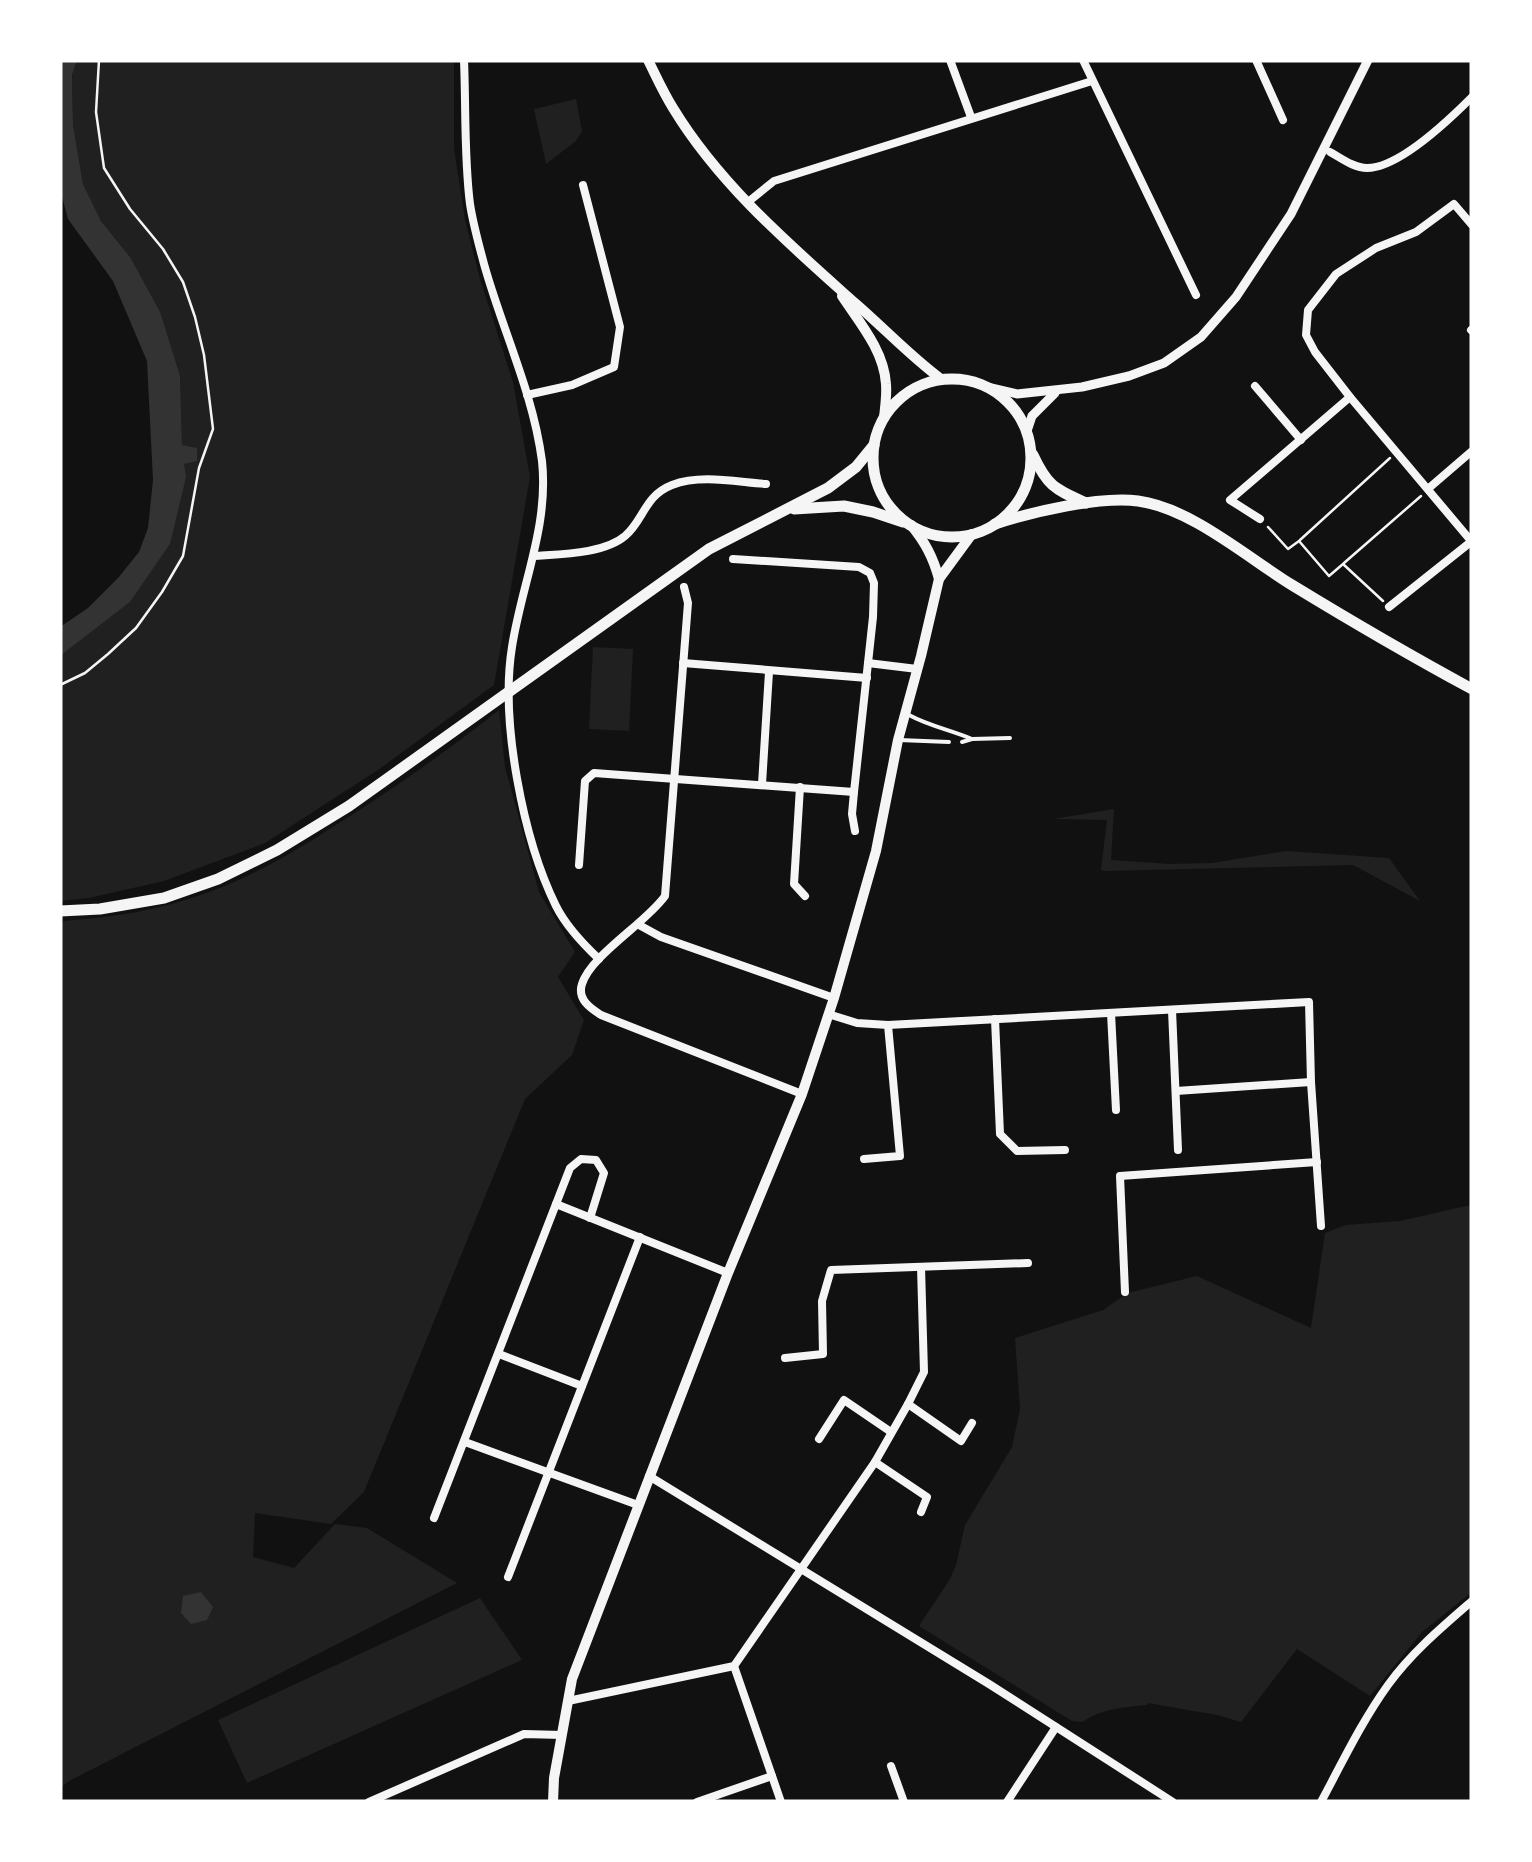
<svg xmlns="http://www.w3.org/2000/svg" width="1532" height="1862" font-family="'Work Sans',sans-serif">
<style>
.green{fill:#202020}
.water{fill:#333}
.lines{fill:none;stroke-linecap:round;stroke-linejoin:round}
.path{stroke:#f5f5f5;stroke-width:2.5}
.service{stroke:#f5f5f5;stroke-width:4}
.minor{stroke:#f5f5f5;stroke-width:8}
.tertiary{stroke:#f5f5f5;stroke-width:9}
.secondary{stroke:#f5f5f5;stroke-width:10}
.primary{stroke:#f5f5f5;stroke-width:11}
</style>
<rect width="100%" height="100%" fill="#111"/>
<g class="green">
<path d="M 77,60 L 454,60 L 454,148 L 465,220 L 480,279 L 513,382 L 530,477 L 494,685 L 378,770 L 265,843 L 164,881 L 89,898 L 60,901 L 60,656 L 130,602 L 170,544 L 183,464 L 197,460 L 182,446 L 180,376 L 130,257 L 101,221 L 83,184 L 73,125 L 72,75 Z"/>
<path d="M 576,99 L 582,131 L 576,141 L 546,164 L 534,109 Z"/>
<path d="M 593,647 L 633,649 L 629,731 L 589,729 Z"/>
<path d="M 499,710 L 505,767 L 539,892 L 575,952 L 558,977 L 584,1020 L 572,1055 L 525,1099 L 364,1492 L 331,1524 L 255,1513 L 253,1557 L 294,1568 L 335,1524 L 367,1528 L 457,1583 L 69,1781 L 60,1788 L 60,921 C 111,918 161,910 209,892 C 260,874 305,845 350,816 C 402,783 451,748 499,710 Z"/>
<path d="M 1114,809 L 1111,860 L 1170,864 L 1212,863 L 1286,851 L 1389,858 L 1420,901 L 1353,865 L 1104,871 L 1101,870 L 1107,820 L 1053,819 Z"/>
<path d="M 1466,1206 L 1472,1206 L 1472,1592 L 1422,1632 L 1370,1696 L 1297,1649 L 1241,1722 L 1217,1715 L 1148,1703 L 1147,1705 C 1125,1707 1100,1709 1083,1722 L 1072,1721 L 919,1626 L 950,1579 L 956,1565 L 965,1525 L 1012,1447 L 1020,1409 L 1015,1338 L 1103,1310 L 1128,1293 L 1197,1276 L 1311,1328 L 1325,1233 L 1346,1225 L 1400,1221 Z"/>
<path d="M 480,1598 L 522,1660 L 247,1783 L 218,1720 Z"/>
</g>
<g class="water">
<path d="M 60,60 L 77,60 L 72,75 L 73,125 L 83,184 L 101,221 L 130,257 L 160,312 L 180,376 L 182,445 L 197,448 L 197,461 L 184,464 L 186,477 L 170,544 L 130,602 L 60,656 L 60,627 L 88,608 L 118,578 L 139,552 L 148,528 L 153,480 L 147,361 L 113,281 L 68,219 L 60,189 Z"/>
<path d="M 201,1592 L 213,1607 L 207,1620 L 191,1624 L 181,1613 L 183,1596 Z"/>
</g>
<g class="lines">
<g class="path">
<path d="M 1268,527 L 1288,549 L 1299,541 L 1329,576 L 1343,564 L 1383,601"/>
<path d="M 1300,540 L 1390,458"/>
<path d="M 1344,563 L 1421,496"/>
<path d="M 60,685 L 85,673 L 108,654 L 136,628 L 162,592 L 183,556 L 199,468 L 213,429 L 204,355 L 195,317 L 183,282 L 163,249 L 130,209 L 104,168 L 96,112 L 99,60"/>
</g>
<g class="service">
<path d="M 909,715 C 929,726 951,730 972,739"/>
<path d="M 899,740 L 949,742"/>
<path d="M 962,742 L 972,739 L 1010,738"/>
</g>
<g class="minor">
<path d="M 464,60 C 466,108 464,157 470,204 C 473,224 479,245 484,264 C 502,329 533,392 542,461 C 549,526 522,583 512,647 C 500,721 523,839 556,906 C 566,926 583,944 599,959"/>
<path d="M 950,60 L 971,117"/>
<path d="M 1083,60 L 1196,295"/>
<path d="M 1256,60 L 1283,120"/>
<path d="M 1330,152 C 1341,158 1354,168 1367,168 C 1399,168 1450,119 1472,97"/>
<path d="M 748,202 L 774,181 L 1092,81"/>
<path d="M 1472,225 L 1454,204 L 1416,232 L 1376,248 L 1336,274 L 1308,310 L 1306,335 L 1315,352 L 1350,397 L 1472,542"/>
<path d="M 1471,330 L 1472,331"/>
<path d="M 1255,386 L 1301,440"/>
<path d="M 527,395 L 572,385 L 614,367 L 620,327 L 583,185"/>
<path d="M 1429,488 L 1472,451"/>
<path d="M 1260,519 L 1230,500 L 1350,397"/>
<path d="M 534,556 C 560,554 604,554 625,536 C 644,520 644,496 672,485 C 701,474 736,482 766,484"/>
<path d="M 733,559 L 859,567 L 870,573 L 874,583 L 873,617 L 854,792 L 852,814 L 855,831"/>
<path d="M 684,587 L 688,603 L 665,896 C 646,923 591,955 582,984 C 577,999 590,1008 601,1015 L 802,1094"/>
<path d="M 1389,607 L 1472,541"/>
<path d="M 683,663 L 867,678"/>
<path d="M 868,663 L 917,669"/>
<path d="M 762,784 L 769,672"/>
<path d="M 800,787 L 794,884 L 805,896"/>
<path d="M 579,865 L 585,781 L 594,773 L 854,792"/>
<path d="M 639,925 L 661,937 L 834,998"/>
<path d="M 1172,1010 L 1178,1150"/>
<path d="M 1111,1013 L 1116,1110"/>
<path d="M 828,1014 L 857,1023 L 888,1025 L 1309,1002 L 1311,1082 L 1321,1226"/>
<path d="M 995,1019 L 1000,1134 L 1017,1151 L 1065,1150"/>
<path d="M 1176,1091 L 1311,1082"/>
<path d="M 864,1159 L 900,1156 L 888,1025"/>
<path d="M 556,1204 L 728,1273"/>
<path d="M 1125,1292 L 1120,1176 L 1317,1162"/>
<path d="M 499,1354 L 582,1386"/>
<path d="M 785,1358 L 823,1354 L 822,1301 L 831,1270 L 1028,1263"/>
<path d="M 908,1404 L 961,1441 L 972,1423"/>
<path d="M 819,1439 L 844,1400 L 891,1432"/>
<path d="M 465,1442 L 638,1505"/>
<path d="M 875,1462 L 927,1497 L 921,1512"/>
<path d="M 649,1476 L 989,1684 L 1173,1802"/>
<path d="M 434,1518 L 570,1168 L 581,1159 L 596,1160 L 604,1173 L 590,1218"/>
<path d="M 508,1577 L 640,1237"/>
<path d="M 734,1666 L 781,1802"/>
<path d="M 568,1701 L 734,1666 L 875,1462 L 908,1404 L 924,1372 L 921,1267"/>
<path d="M 891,1766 L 904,1802"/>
<path d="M 369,1802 L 524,1734 L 562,1735"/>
<path d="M 697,1802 L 772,1776"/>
<path d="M 1007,1802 L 1056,1727"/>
<path d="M 1321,1802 C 1342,1763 1362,1721 1388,1685 C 1411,1653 1442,1627 1472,1601"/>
</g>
<g class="tertiary">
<path d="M 988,387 L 1017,394 L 1082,387 L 1129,376 L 1164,363 L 1201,337 L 1236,297 L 1291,214 L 1368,60"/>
<path d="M 1027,431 L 1032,416 L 1055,393"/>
</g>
<g class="secondary">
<path d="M 648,60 C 656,76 663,92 673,108 C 719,184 789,244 855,303 C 884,328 910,356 941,379"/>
<path d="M 842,296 C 860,323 884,351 886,384 C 887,395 885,407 884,418"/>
<path d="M 911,525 C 925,542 933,557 939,579"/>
<path d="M 553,1802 L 554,1778 L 572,1679 L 728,1273 L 802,1094 L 834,998 L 876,851 L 898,740 L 921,656 L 939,579 L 972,534"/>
</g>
<g class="primary">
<circle cx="952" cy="458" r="79"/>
<path d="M 1033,455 C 1048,487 1055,489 1086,503"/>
<path d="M 794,509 L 844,506 L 873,512 L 903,522"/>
<path d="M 995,524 C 1032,512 1099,496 1138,501 C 1191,508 1248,558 1292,585 C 1351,621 1411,656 1472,689"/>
<path d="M 60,911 L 100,909 L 164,898 L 218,879 L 277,850 L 349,806 L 709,549 L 828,488 L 856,467 L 874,445"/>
</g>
</g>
<rect width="1532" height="1862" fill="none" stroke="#ffffff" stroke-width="125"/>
</svg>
